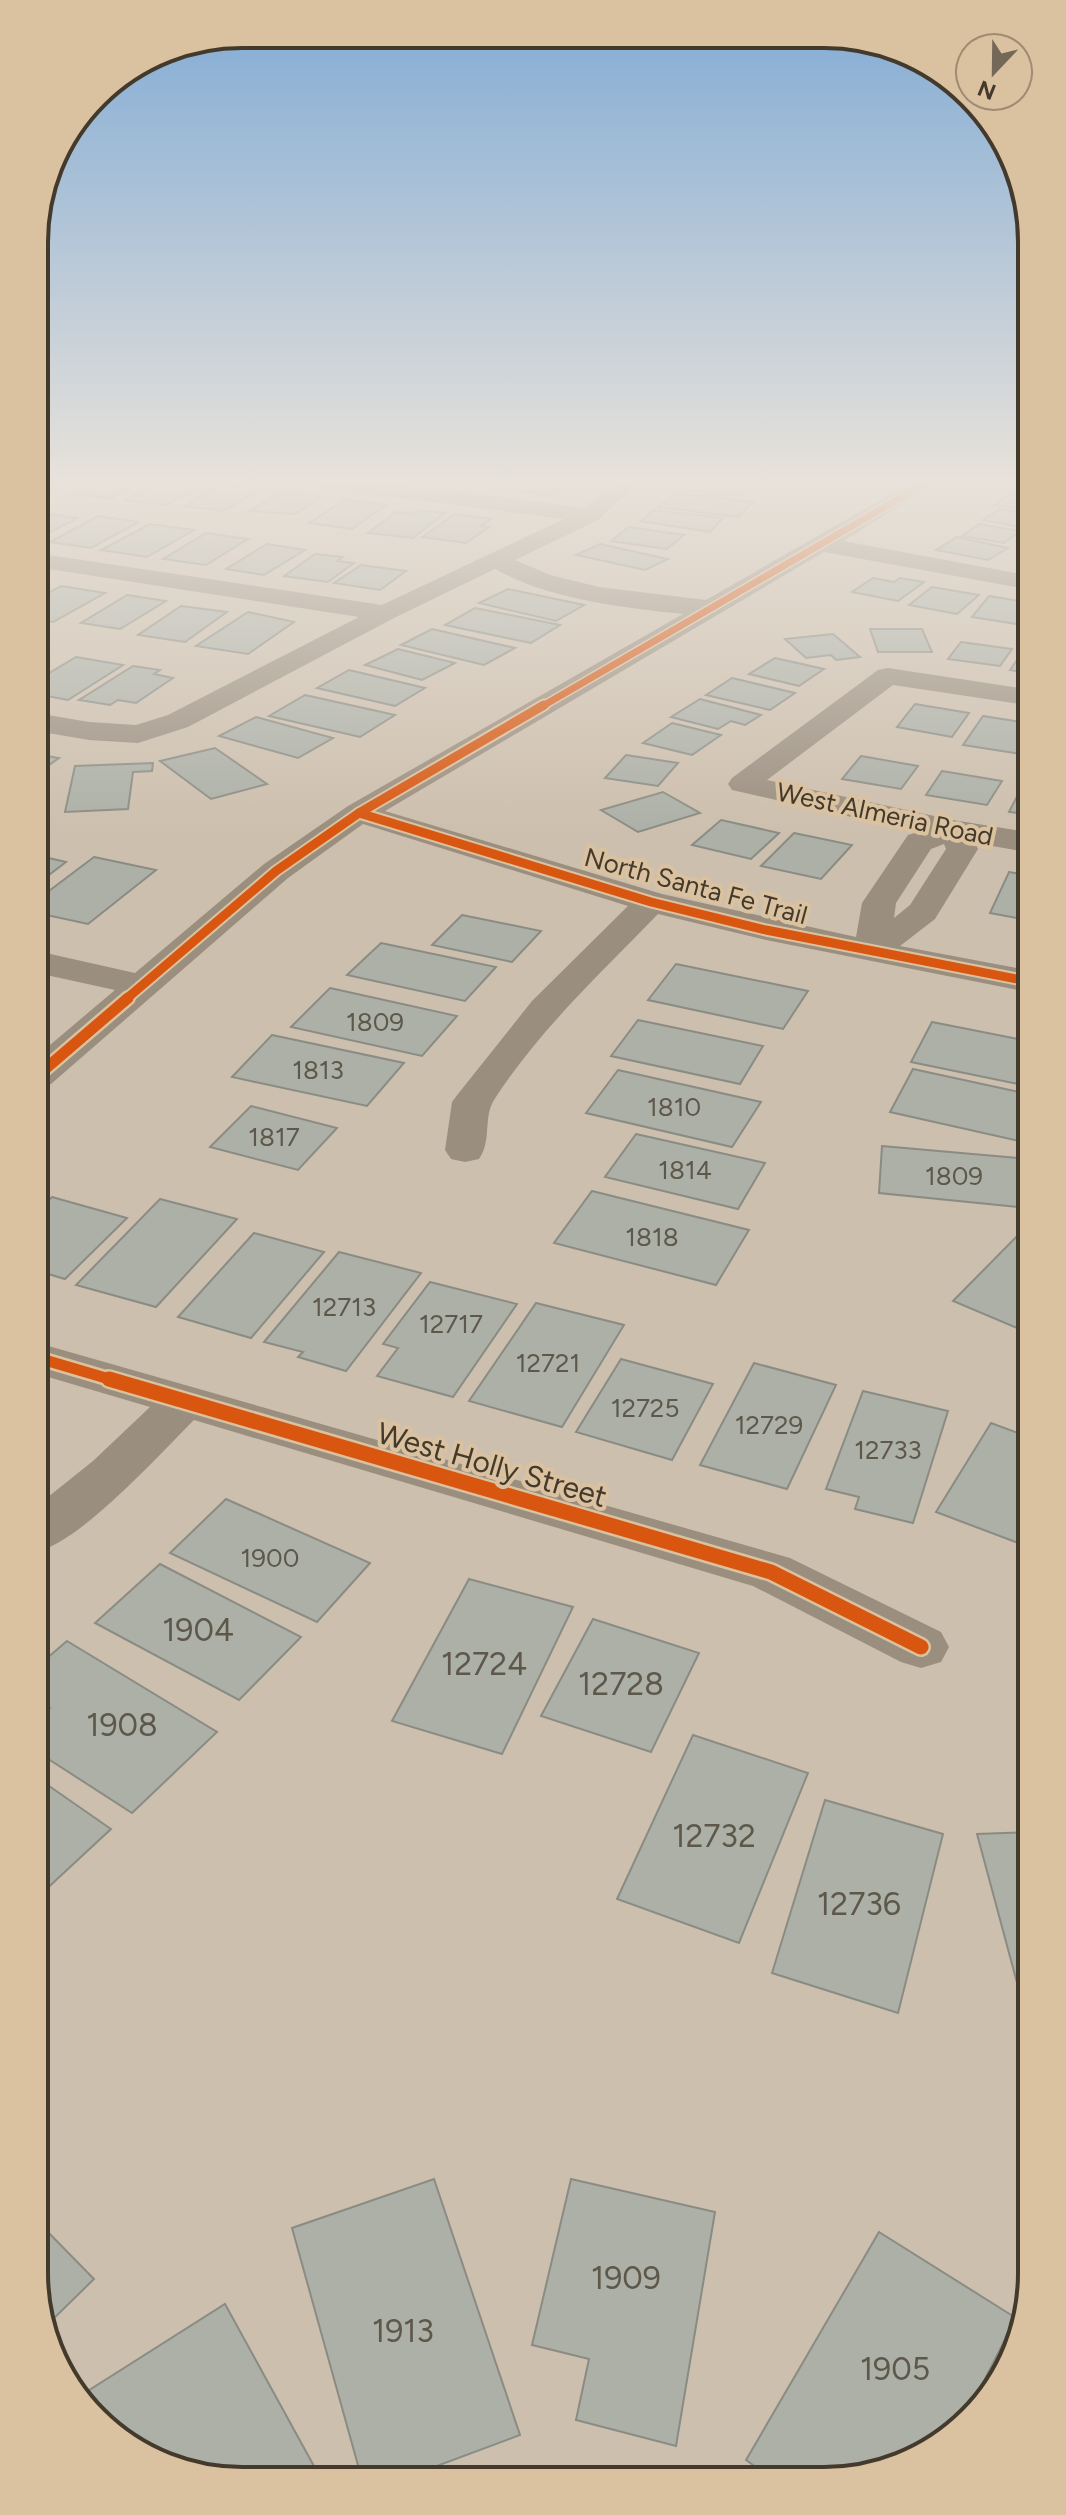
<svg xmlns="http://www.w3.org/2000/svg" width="1066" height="2515" font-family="Figtree,sans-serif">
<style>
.building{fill:#acb0a7;stroke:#8a8c84;stroke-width:2}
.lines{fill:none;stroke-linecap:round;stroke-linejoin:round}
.minor{fill:#9a8e7f;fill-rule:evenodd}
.cycleway-far3-casing{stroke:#dac1a0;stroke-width:10}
.cycleway-far2-casing{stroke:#dac1a0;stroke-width:13}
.cycleway-far1-casing{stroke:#dac1a0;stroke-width:16}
.cycleway-casing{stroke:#dac1a0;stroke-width:20}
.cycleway-far3{stroke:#d8560f;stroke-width:7}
.cycleway-far2{stroke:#d8560f;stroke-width:9}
.cycleway-far1{stroke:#d8560f;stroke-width:11}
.cycleway{stroke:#d8560f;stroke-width:15}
.labels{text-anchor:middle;stroke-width:8;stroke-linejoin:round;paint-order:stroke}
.far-street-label{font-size:26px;fill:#443a2c;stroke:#dac1a0}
.number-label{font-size:26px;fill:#5e584b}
.street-label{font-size:30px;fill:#443a2c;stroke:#dac1a0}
.near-number-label{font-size:32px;fill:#5e584b}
.rim{fill:none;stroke:#443a2c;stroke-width:4}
</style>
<rect width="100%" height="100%" fill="#cdbfad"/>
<g class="building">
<path d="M 35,480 L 77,480 L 57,490 L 35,487 Z"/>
<path d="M 94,480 L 146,480 L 111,499 L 69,493 Z"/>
<path d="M 161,480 L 185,480 L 205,483 L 166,505 L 126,500 Z"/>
<path d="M 509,480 L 555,480 L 580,483 L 570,491 L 558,490 L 552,495 L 498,489 Z"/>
<path d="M 681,480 L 722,480 L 753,484 L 738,496 L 687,490 L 693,485 L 678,483 Z"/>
<path d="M 221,484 L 261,489 L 224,511 L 184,506 Z"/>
<path d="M 279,492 L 321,497 L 295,514 L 249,511 Z"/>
<path d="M 675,493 L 753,502 L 738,517 L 658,507 Z"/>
<path d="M 1012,493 L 1026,495 L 1026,510 L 994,505 Z"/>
<path d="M 345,500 L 386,505 L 352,529 L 309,523 Z"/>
<path d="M 1000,509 L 1026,513 L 1026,528 L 983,520 Z"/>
<path d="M 419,510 L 445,513 L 413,538 L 368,533 L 396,512 L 413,514 Z"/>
<path d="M 654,510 L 723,518 L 710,532 L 641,521 Z"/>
<path d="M 43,513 L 78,518 L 35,540 L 35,517 Z"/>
<path d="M 455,514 L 491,519 L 481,526 L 489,527 L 466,543 L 422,537 Z"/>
<path d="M 98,516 L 139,522 L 91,548 L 50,542 Z"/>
<path d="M 150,524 L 194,530 L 147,557 L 101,550 Z"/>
<path d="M 979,524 L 1020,531 L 1004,543 L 962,536 Z"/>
<path d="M 629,527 L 684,535 L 667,549 L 611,541 Z"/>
<path d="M 206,533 L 248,539 L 206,565 L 163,559 Z"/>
<path d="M 957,537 L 1008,548 L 988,560 L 936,550 Z"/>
<path d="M 267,544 L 305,550 L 264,575 L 226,569 Z"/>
<path d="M 600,544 L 668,559 L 645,570 L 576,555 Z"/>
<path d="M 315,554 L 343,557 L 338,561 L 354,563 L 328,582 L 284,576 Z"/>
<path d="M 361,565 L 406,571 L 380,590 L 334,583 Z"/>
<path d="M 873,578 L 894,582 L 900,578 L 924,582 L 898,601 L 852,592 Z"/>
<path d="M 61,586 L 105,593 L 53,622 L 36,619 L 36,600 Z"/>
<path d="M 932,587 L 979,595 L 957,614 L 909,605 Z"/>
<path d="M 508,589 L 584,605 L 556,621 L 479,603 Z"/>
<path d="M 127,595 L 166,601 L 120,629 L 81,623 Z"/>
<path d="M 989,596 L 1026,602 L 1026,619 L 1022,625 L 972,617 Z"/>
<path d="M 181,606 L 227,612 L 185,642 L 138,635 Z"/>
<path d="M 475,608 L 560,625 L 531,643 L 445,625 Z"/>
<path d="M 248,612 L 294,622 L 248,654 L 196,646 Z"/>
<path d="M 432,629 L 515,648 L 484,665 L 401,645 Z"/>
<path d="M 870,629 L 922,629 L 932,652 L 878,652 Z"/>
<path d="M 833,634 L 860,657 L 836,660 L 831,655 L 806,658 L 785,639 Z"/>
<path d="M 961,642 L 1012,649 L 1000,666 L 948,659 Z"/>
<path d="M 1026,647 L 1027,673 L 1010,670 Z"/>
<path d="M 398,649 L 455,663 L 422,680 L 365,665 Z"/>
<path d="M 76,657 L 123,665 L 68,700 L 36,694 L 36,681 Z"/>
<path d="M 775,658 L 824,669 L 799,686 L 749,674 Z"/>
<path d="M 133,666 L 160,670 L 154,674 L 173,678 L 136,703 L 118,700 L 110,705 L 79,700 Z"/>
<path d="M 349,670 L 425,688 L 395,706 L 317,688 Z"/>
<path d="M 732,678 L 795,693 L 770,710 L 706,695 Z"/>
<path d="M 305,695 L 395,715 L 360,737 L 269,716 Z"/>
<path d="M 700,699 L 761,715 L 745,725 L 731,721 L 718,729 L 671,717 Z"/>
<path d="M 915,704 L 969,713 L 952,737 L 897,727 Z"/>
<path d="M 983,716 L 1027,723 L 1027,745 L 1021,754 L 963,745 Z"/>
<path d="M 256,717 L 333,738 L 298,758 L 219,736 Z"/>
<path d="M 672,723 L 721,735 L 692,755 L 643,743 Z"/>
<path d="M 215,748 L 267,784 L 211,799 L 160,761 Z"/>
<path d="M 36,754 L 59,758 L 36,774 Z"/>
<path d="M 626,755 L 678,763 L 658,786 L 605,778 Z"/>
<path d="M 861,756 L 918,766 L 901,789 L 842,779 Z"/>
<path d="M 153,763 L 152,771 L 133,772 L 128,809 L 65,812 L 75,766 Z"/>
<path d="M 942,771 L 1002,781 L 987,805 L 926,795 Z"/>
<path d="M 1023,785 L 1027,785 L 1027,814 L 1009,812 Z"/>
<path d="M 663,792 L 700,813 L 638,832 L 601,810 Z"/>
<path d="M 721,820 L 779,833 L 751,859 L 692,845 Z"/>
<path d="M 794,833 L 852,845 L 821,879 L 761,866 Z"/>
<path d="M 36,855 L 66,862 L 37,884 Z"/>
<path d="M 94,857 L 156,870 L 88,924 L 37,913 L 37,900 Z"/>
<path d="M 1009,872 L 1027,875 L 1027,920 L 990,913 Z"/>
<path d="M 462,915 L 541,931 L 512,962 L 432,945 Z"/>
<path d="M 381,943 L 496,967 L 465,1001 L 347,975 Z"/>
<path d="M 676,964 L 808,991 L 783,1029 L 648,1000 Z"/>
<path d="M 330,988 L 457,1016 L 422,1056 L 291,1027 Z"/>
<path d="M 638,1020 L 763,1046 L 740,1084 L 611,1056 Z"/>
<path d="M 932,1022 L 1028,1041 L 1028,1086 L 911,1062 Z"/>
<path d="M 272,1035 L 404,1063 L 367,1106 L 232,1077 Z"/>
<path d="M 913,1069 L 1028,1094 L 1028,1143 L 890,1112 Z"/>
<path d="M 618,1070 L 761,1102 L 732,1147 L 586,1113 Z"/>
<path d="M 251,1106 L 337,1128 L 298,1170 L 210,1147 Z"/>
<path d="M 636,1134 L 765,1163 L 738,1209 L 605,1177 Z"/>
<path d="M 882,1146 L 1028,1159 L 1028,1208 L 879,1193 Z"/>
<path d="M 592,1191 L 749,1230 L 716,1285 L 554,1243 Z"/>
<path d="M 52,1197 L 127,1218 L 65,1279 L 38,1271 L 38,1211 Z"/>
<path d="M 160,1199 L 237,1219 L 156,1307 L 76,1285 Z"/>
<path d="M 1028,1225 L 1029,1333 L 953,1301 Z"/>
<path d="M 254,1233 L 324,1252 L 251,1338 L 178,1317 Z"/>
<path d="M 339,1252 L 421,1273 L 346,1371 L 298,1357 L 303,1352 L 264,1342 Z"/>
<path d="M 430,1282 L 517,1304 L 453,1397 L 377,1376 L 398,1348 L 383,1344 Z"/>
<path d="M 536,1303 L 624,1325 L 562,1427 L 469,1401 Z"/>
<path d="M 621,1359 L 713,1384 L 672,1460 L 576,1432 Z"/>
<path d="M 754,1363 L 836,1385 L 787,1489 L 700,1465 Z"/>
<path d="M 863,1391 L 948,1411 L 913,1523 L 855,1509 L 859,1497 L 826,1489 Z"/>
<path d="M 991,1423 L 1029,1437 L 1029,1547 L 936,1512 Z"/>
<path d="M 226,1499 L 370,1563 L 317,1622 L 170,1553 Z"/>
<path d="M 160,1564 L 301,1637 L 239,1700 L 95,1623 Z"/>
<path d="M 469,1579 L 573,1607 L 502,1754 L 392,1721 Z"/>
<path d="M 593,1619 L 699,1653 L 651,1752 L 541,1716 Z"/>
<path d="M 67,1641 L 217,1732 L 132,1813 L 39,1753 L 39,1717 L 50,1708 L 39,1701 L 39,1665 Z"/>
<path d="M 693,1735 L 808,1773 L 739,1943 L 617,1899 Z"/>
<path d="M 39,1779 L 111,1829 L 40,1895 Z"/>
<path d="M 825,1800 L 943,1834 L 898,2013 L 772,1973 Z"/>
<path d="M 1030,1832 L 1031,2004 L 1023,2005 L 977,1834 Z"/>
<path d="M 434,2179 L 520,2435 L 410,2476 L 361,2476 L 292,2228 Z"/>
<path d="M 571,2179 L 715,2212 L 676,2446 L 576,2420 L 589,2359 L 532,2345 Z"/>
<path d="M 41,2225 L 94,2279 L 43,2329 L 41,2326 Z"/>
<path d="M 879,2232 L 1016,2318 L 964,2420 L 877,2474 L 767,2475 L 746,2460 Z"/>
<path d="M 225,2304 L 320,2477 L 202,2477 L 105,2429 L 83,2394 Z"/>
</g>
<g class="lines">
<g class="minor">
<path d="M 304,480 L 369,480 L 585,508 L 617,480 L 641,480 L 598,520 L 515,560 L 550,575 L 599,587 L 706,600 L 915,480 L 942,480 L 843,541 L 1026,575 L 1026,589 L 824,552 L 385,811 L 662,894 L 856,937 L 862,903 L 908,835 L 918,832 L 732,790 L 728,784 L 732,778 L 878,670 L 888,668 L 1027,689 L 1027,705 L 893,685 L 767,780 L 953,820 L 1027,832 L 1027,852 L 975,843 L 978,849 L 935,919 L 900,946 L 1027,970 L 1028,992 L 766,940 L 658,914 C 601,973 539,1030 494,1100 C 483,1117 492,1141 479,1159 L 465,1162 L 451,1159 L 445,1150 L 452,1102 L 458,1094 L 532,1001 L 628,906 L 363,824 L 288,878 L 51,1084 L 37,1088 L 37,1056 L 115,990 L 37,973 L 37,951 L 135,973 L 264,864 L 348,806 L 683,614 C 621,607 551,600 495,569 L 394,618 L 188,727 L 138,743 L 89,740 L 36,731 L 36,713 L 89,722 L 136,725 L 168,715 L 359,617 L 36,567 L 35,553 L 382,605 L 564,519 L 315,487 ZM 944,844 L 946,849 L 910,905 L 894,918 L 896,903 L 931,849 Z"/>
<path d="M 38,1343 L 790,1558 L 941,1632 L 949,1647 L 941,1662 L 921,1668 L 901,1662 L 753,1586 L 194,1420 C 160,1454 82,1540 39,1551 L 38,1505 L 93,1461 L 150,1407 L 38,1374 Z"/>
</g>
<defs>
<path id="cycleway-far3" d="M 541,707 L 931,480"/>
<g id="cycleway-far2">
<path d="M 359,813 L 651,902 L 766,930 L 1027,981"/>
<path d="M 125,1000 L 276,871 L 359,813 L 544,705"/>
</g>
<g id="cycleway-far1">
<path d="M 37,1076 L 128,998"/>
<path d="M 38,1358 L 116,1381"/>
</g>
<path id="cycleway" d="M 109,1379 L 771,1572 L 921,1647"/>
</defs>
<use href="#cycleway-far3" class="cycleway-far3-casing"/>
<use href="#cycleway-far2" class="cycleway-far2-casing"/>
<use href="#cycleway-far1" class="cycleway-far1-casing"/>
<use href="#cycleway" class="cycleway-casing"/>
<use href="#cycleway-far3" class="cycleway-far3"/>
<use href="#cycleway-far2" class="cycleway-far2"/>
<use href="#cycleway-far1" class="cycleway-far1"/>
<use href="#cycleway" class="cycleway"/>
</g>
<linearGradient id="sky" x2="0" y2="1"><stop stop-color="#81abd5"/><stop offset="0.58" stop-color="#e8e2da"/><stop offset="1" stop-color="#e8e2da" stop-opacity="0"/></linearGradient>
<rect width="1066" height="832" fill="url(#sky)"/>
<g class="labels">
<g class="far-street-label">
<text transform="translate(885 814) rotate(12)" y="9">West Almeria Road</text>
<text transform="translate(696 886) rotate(15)" y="9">North Santa Fe Trail</text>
</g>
<g class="number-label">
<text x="375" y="1031">1809</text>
<text x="318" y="1079">1813</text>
<text x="674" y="1116">1810</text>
<text x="274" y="1146">1817</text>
<text x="685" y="1179">1814</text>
<text x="954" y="1185">1809</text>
<text x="652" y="1246">1818</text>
<text x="344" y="1316">12713</text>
<text x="451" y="1333">12717</text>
<text x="548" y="1372">12721</text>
<text x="645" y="1417">12725</text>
<text x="769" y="1434">12729</text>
<text x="888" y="1459">12733</text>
<text x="270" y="1567">1900</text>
</g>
<g class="street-label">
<text transform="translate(492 1465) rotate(16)" y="10">West Holly Street</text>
</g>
<g class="near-number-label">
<text x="198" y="1641">1904</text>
<text x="484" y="1675">12724</text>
<text x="621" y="1695">12728</text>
<text x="122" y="1736">1908</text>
<text x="714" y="1847">12732</text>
<text x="859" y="1915">12736</text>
<text x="626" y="2289">1909</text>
<text x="403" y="2342">1913</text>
<text x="895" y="2380">1905</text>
</g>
</g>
<path d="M0 0H1066V2515H0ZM242 48H824A194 194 0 0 1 1018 242V2273A194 194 0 0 1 824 2467H242A194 194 0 0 1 48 2273V242A194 194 0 0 1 242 48Z" fill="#dac1a0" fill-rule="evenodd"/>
<path class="rim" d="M242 48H824A194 194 0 0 1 1018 242V2273A194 194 0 0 1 824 2467H242A194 194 0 0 1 48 2273V242A194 194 0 0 1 242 48Z"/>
<g transform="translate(994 72) rotate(202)"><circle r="38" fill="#dac1a0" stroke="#9e8b72" stroke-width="2"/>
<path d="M0-6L14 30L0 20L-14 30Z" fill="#746959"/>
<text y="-12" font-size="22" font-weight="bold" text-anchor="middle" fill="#443a2c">N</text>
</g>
</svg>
